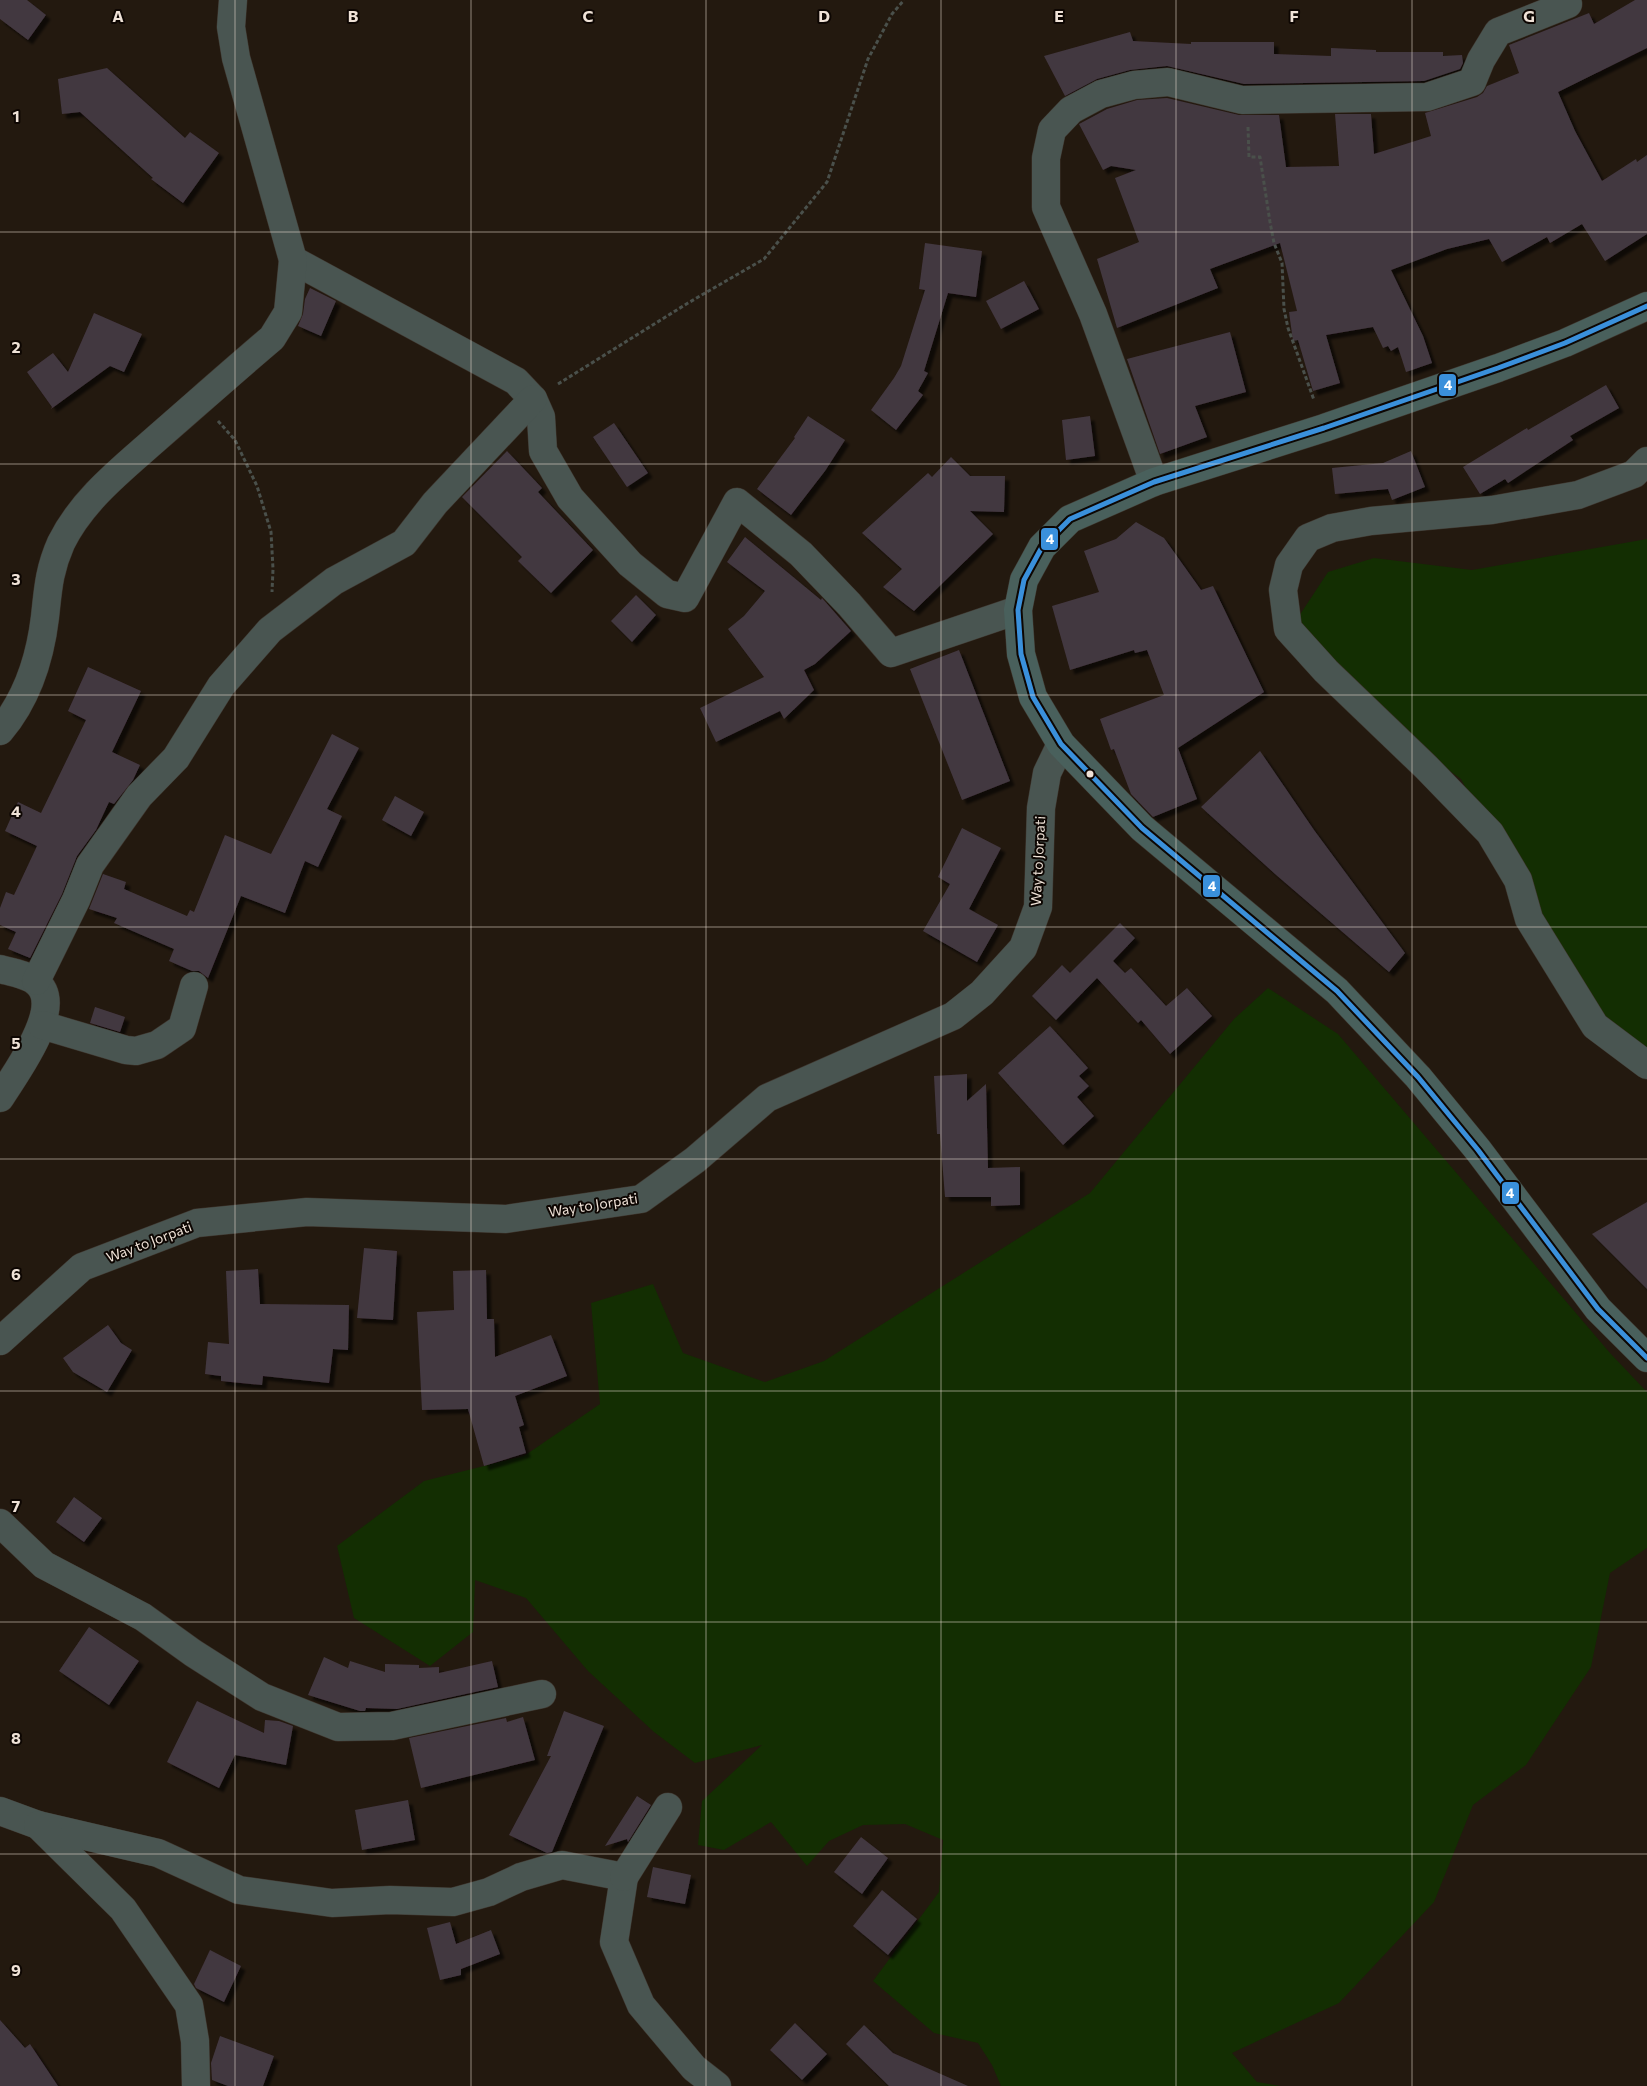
<svg xmlns="http://www.w3.org/2000/svg" width="1647" height="2086" font-family="Commissioner,sans-serif">
<style>
.green{fill:#132e02}
.building{fill:#433740;filter:url(#shadow)}
.lines{fill:none;stroke-linecap:round;stroke-linejoin:round}
.minor-casing{stroke:#3e352d;stroke-width:29}
.major-casing{stroke:#3e352d;stroke-width:29}
.path{stroke:#4a504b;stroke-width:3;stroke-dasharray:4 2.5;stroke-linecap:butt}
.minor{stroke:#495551;stroke-width:28}
.major{stroke:#49605c;stroke-width:28}
.bus-1-casing{stroke:#0d0602;stroke-width:9}
.bus-1{stroke:#3a90db;stroke-width:5}
.grid{fill:none;stroke:#efe2d7;stroke-width:1;stroke-opacity:0.55}
.bus-dot{fill:#efe2d7;stroke:#0d0602;stroke-width:2}
.labels{text-anchor:middle;stroke-width:4;stroke-linejoin:round;paint-order:stroke}
.street-label{font-size:14px;fill:#efe2d7;stroke:#0d0602}
.grid-label{font-size:16px;text-anchor:middle;font-weight:bold;fill:#efe2d7;stroke:#0d0602;stroke-width:4;stroke-linejoin:round;paint-order:stroke}
.line-badge{stroke:#0d0602;stroke-width:2}
.badge-label{font-size:14px;text-anchor:middle;font-weight:bold;fill:#fff}
</style>
<defs>
<filter id="shadow"><feDropShadow dx="4.5" dy="4.5" stdDeviation="1" flood-color="#0009"/></filter>
</defs>
<rect width="100%" height="100%" fill="#23190f"/>
<g class="green">
<path d="M 1647,539 L 1647,1064 L 1604,1047 L 1461,779 L 1325,680 L 1299,616 L 1328,572 L 1374,558 L 1472,570 Z"/>
<path d="M 1268,988 L 1338,1034 L 1610,1353 L 1647,1392 L 1647,1548 L 1610,1573 L 1591,1667 L 1526,1765 L 1473,1805 L 1434,1902 L 1339,2003 L 1232,2053 L 1257,2082 L 1280,2086 L 1001,2086 L 992,2065 L 978,2043 L 934,2033 L 873,1981 L 939,1892 L 943,1840 L 905,1824 L 863,1825 L 829,1841 L 807,1866 L 771,1822 L 724,1850 L 698,1845 L 702,1801 L 762,1745 L 695,1763 L 654,1732 L 588,1671 L 526,1598 L 475,1580 L 473,1632 L 430,1666 L 354,1618 L 337,1546 L 424,1481 L 524,1456 L 600,1404 L 591,1303 L 653,1284 L 683,1353 L 765,1382 L 824,1361 L 1090,1193 L 1234,1019 Z"/>
</g>
<g class="building">
<path d="M 0,0 L 27,0 L 46,15 L 28,40 L 0,19 Z"/>
<path d="M 1635,0 L 1647,0 L 1647,48 L 1558,92 L 1575,131 L 1602,181 L 1636,159 L 1637,162 L 1647,155 L 1647,234 L 1605,261 L 1582,224 L 1550,243 L 1547,237 L 1502,262 L 1489,239 L 1447,249 L 1391,270 L 1423,336 L 1432,363 L 1406,372 L 1398,347 L 1391,351 L 1388,346 L 1383,348 L 1373,327 L 1326,335 L 1340,383 L 1313,391 L 1298,340 L 1293,341 L 1289,312 L 1297,311 L 1280,243 L 1210,269 L 1218,288 L 1117,328 L 1097,259 L 1139,242 L 1115,178 L 1136,170 L 1111,166 L 1103,170 L 1079,124 L 1081,123 L 1107,109 L 1137,100 L 1167,98 L 1239,115 L 1279,115 L 1286,167 L 1339,166 L 1335,114 L 1371,114 L 1374,154 L 1431,136 L 1425,113 L 1477,97 L 1483,93 L 1487,86 L 1519,73 L 1509,45 L 1589,13 L 1594,24 Z"/>
<path d="M 1130,32 L 1133,41 L 1191,44 L 1191,42 L 1274,42 L 1274,54 L 1331,56 L 1331,48 L 1376,50 L 1376,52 L 1443,52 L 1443,56 L 1462,55 L 1463,63 L 1460,69 L 1424,81 L 1244,84 L 1167,66 L 1130,70 L 1097,79 L 1065,96 L 1044,56 Z"/>
<path d="M 107,68 L 185,138 L 190,132 L 219,153 L 183,203 L 151,179 L 153,178 L 80,112 L 62,114 L 58,79 Z"/>
<path d="M 925,243 L 982,251 L 976,297 L 948,293 L 924,371 L 928,373 L 918,391 L 923,395 L 896,430 L 871,410 L 894,378 L 901,366 L 925,290 L 919,289 Z"/>
<path d="M 1024,281 L 1039,309 L 1001,329 L 986,301 Z"/>
<path d="M 310,288 L 336,301 L 321,336 L 298,326 L 303,314 L 305,299 Z"/>
<path d="M 94,313 L 142,334 L 124,372 L 110,366 L 51,409 L 52,407 L 27,372 L 53,353 L 68,372 Z"/>
<path d="M 1230,332 L 1246,392 L 1195,406 L 1207,437 L 1160,454 L 1127,359 Z"/>
<path d="M 1606,385 L 1619,408 L 1570,436 L 1573,440 L 1508,483 L 1505,479 L 1480,494 L 1463,467 L 1527,428 L 1528,430 Z"/>
<path d="M 808,416 L 845,440 L 825,471 L 791,515 L 757,489 L 795,438 L 794,437 Z"/>
<path d="M 1090,416 L 1095,456 L 1066,460 L 1062,420 Z"/>
<path d="M 614,423 L 648,473 L 627,487 L 593,437 Z"/>
<path d="M 507,451 L 542,488 L 538,492 L 593,550 L 551,593 L 518,561 L 522,557 L 462,497 Z"/>
<path d="M 1411,451 L 1425,487 L 1392,500 L 1388,489 L 1335,494 L 1332,468 L 1383,463 Z"/>
<path d="M 951,457 L 970,476 L 1005,476 L 1004,512 L 970,511 L 993,534 L 914,611 L 883,587 L 902,569 L 862,533 L 928,473 L 932,477 Z"/>
<path d="M 1136,522 L 1164,538 L 1201,590 L 1213,586 L 1264,692 L 1178,748 L 1197,799 L 1153,817 L 1131,794 L 1114,749 L 1111,750 L 1100,719 L 1164,695 L 1147,650 L 1135,653 L 1134,650 L 1070,670 L 1052,606 L 1099,592 L 1084,551 L 1116,539 Z"/>
<path d="M 745,537 L 821,600 L 822,598 L 851,631 L 815,664 L 804,670 L 814,690 L 784,719 L 780,711 L 716,742 L 700,708 L 764,677 L 728,629 L 744,616 L 765,591 L 727,562 Z"/>
<path d="M 636,595 L 656,615 L 632,642 L 611,621 Z"/>
<path d="M 959,650 L 1010,781 L 962,800 L 910,669 Z"/>
<path d="M 88,667 L 141,691 L 112,752 L 140,765 L 133,780 L 114,804 L 109,802 L 96,830 L 77,856 L 62,894 L 30,958 L 8,949 L 16,932 L 0,925 L 0,908 L 6,892 L 14,895 L 37,846 L 5,831 L 18,802 L 41,813 L 86,720 L 68,711 Z"/>
<path d="M 332,734 L 359,748 L 327,809 L 342,816 L 318,867 L 305,861 L 285,913 L 241,896 L 208,978 L 199,971 L 192,971 L 169,961 L 174,949 L 114,923 L 117,918 L 89,909 L 103,874 L 126,882 L 124,889 L 187,916 L 190,910 L 194,912 L 225,835 L 271,854 Z"/>
<path d="M 1260,751 L 1314,830 L 1405,953 L 1389,972 L 1275,874 L 1201,807 Z"/>
<path d="M 395,796 L 424,812 L 411,836 L 382,820 Z"/>
<path d="M 962,828 L 1001,848 L 969,909 L 998,925 L 977,962 L 923,931 L 950,884 L 938,877 Z"/>
<path d="M 1120,923 L 1135,938 L 1113,961 L 1125,973 L 1131,968 L 1166,1006 L 1187,988 L 1212,1016 L 1170,1054 L 1141,1020 L 1138,1023 L 1097,978 L 1056,1020 L 1032,996 L 1062,965 L 1070,973 Z"/>
<path d="M 95,1007 L 125,1017 L 120,1032 L 90,1023 Z"/>
<path d="M 1050,1026 L 1088,1068 L 1079,1076 L 1089,1086 L 1077,1097 L 1094,1116 L 1063,1145 L 998,1073 Z"/>
<path d="M 967,1074 L 967,1101 L 986,1084 L 988,1168 L 1020,1167 L 1020,1205 L 991,1206 L 991,1197 L 945,1197 L 940,1134 L 937,1134 L 934,1076 Z"/>
<path d="M 1647,1202 L 1647,1289 L 1592,1234 Z"/>
<path d="M 364,1248 L 397,1251 L 393,1320 L 357,1318 Z"/>
<path d="M 258,1269 L 260,1304 L 349,1305 L 348,1350 L 333,1349 L 329,1383 L 263,1376 L 262,1385 L 221,1381 L 221,1376 L 205,1374 L 208,1342 L 229,1344 L 226,1271 Z"/>
<path d="M 486,1270 L 487,1319 L 494,1319 L 495,1357 L 551,1335 L 567,1376 L 515,1396 L 524,1425 L 519,1427 L 526,1453 L 484,1466 L 468,1409 L 422,1410 L 417,1312 L 454,1310 L 453,1271 Z"/>
<path d="M 108,1325 L 121,1343 L 132,1350 L 107,1392 L 73,1372 L 63,1358 Z"/>
<path d="M 74,1497 L 102,1518 L 84,1542 L 56,1522 Z"/>
<path d="M 89,1627 L 139,1661 L 109,1705 L 59,1671 Z"/>
<path d="M 324,1657 L 348,1668 L 350,1661 L 385,1672 L 385,1664 L 419,1665 L 419,1668 L 439,1667 L 439,1673 L 492,1661 L 498,1687 L 397,1709 L 366,1708 L 365,1711 L 360,1711 L 308,1695 Z"/>
<path d="M 197,1701 L 264,1733 L 265,1720 L 279,1721 L 293,1726 L 286,1765 L 235,1755 L 219,1788 L 167,1762 Z"/>
<path d="M 564,1711 L 604,1726 L 552,1852 L 547,1853 L 509,1835 L 551,1756 L 547,1756 Z"/>
<path d="M 523,1717 L 535,1760 L 421,1788 L 409,1738 L 506,1718 L 507,1722 Z"/>
<path d="M 637,1796 L 651,1805 L 628,1842 L 627,1839 L 605,1846 Z"/>
<path d="M 408,1800 L 415,1840 L 362,1850 L 355,1810 Z"/>
<path d="M 861,1837 L 888,1858 L 862,1894 L 834,1872 Z"/>
<path d="M 653,1867 L 691,1875 L 685,1904 L 647,1897 Z"/>
<path d="M 882,1890 L 917,1919 L 888,1955 L 853,1926 Z"/>
<path d="M 450,1922 L 456,1944 L 491,1930 L 500,1954 L 461,1969 L 461,1975 L 440,1980 L 427,1928 Z"/>
<path d="M 210,1950 L 241,1966 L 224,2002 L 196,1988 L 194,1984 Z"/>
<path d="M 0,2020 L 25,2048 L 30,2044 L 58,2086 L 0,2086 Z"/>
<path d="M 795,2023 L 827,2054 L 802,2080 L 770,2050 Z"/>
<path d="M 864,2025 L 893,2053 L 968,2086 L 889,2086 L 846,2044 Z"/>
<path d="M 220,2036 L 274,2056 L 263,2086 L 228,2086 L 212,2080 L 211,2063 Z"/>
</g>
<g class="lines">
<defs>
<g id="minor">
<path d="M 293,260 L 516,381 L 533,399 L 541,417 L 543,451 L 570,498 L 630,564 L 667,594 L 685,598 L 737,502 L 801,554 L 849,604 L 891,653 L 1018,610"/>
<path d="M 1647,461 L 1634,474 L 1578,495 L 1492,510 L 1371,521 L 1332,528 L 1308,538 L 1289,565 L 1283,590 L 1288,629 L 1326,671 L 1426,767 L 1490,833 L 1518,880 L 1529,919 L 1595,1026 L 1647,1065"/>
<path d="M 1154,482 L 1093,314 L 1046,207 L 1046,158 L 1052,130 L 1071,110 L 1101,94 L 1134,85 L 1168,82 L 1242,100 L 1427,97 L 1472,82 L 1481,60 L 1498,32 L 1568,4"/>
<path d="M 0,731 C 27,699 40,659 45,617 C 48,589 49,570 61,543 C 82,500 122,469 157,438 C 195,405 233,371 272,338 L 288,312 L 293,260 L 236,58 L 231,27 L 233,0"/>
<path d="M 0,969 C 11,972 28,975 36,982 C 67,1006 14,1075 0,1098"/>
<path d="M 36,981 L 76,900 L 90,865 L 139,796 L 176,758 L 221,686 L 270,630 L 334,581 L 404,543 L 435,503 L 533,399"/>
<path d="M 42,1025 L 126,1050 L 136,1051 L 157,1045 L 182,1028 L 194,986"/>
<path d="M 0,1341 L 82,1267 L 197,1223 L 307,1212 L 506,1219 L 641,1199 L 695,1160 L 767,1098 L 953,1016 L 982,993 L 1023,948 L 1038,907 L 1041,808 L 1047,773 L 1061,744"/>
<path d="M 0,1523 L 44,1565 L 143,1617 L 193,1653 L 262,1697 L 338,1727 L 392,1726 L 542,1694"/>
<path d="M 0,1811 L 38,1825 L 158,1853 L 239,1890 L 332,1903 L 390,1900 L 453,1902 L 489,1892 L 521,1877 L 562,1865 L 624,1877 L 614,1942 L 641,2005 L 694,2068 L 717,2086"/>
<path d="M 38,1825 L 123,1909 L 189,2005 L 195,2041 L 196,2086"/>
<path d="M 624,1877 L 668,1807"/>
</g>
<path id="major" d="M 1647,306 L 1565,343 L 1498,368 L 1324,428 L 1154,482 L 1070,519 L 1042,547 L 1024,580 L 1018,610 L 1021,654 L 1033,697 L 1061,744 L 1142,828 L 1337,991 L 1418,1077 L 1478,1150 L 1598,1309 L 1647,1358"/>
</defs>
<use href="#minor" class="minor-casing"/>
<use href="#major" class="major-casing"/>
<g class="path">
<path d="M 1248,127 L 1249,157 L 1260,157 L 1270,222 L 1274,243 L 1282,263 L 1284,309 L 1288,328 L 1314,400"/>
<path d="M 558,384 L 688,303 L 764,259 L 827,182 L 868,59 L 892,14 L 904,0"/>
<path d="M 218,421 L 235,440 L 257,486 L 271,532 L 273,569 L 272,592"/>
</g>
<use href="#minor" class="minor"/>
<use href="#major" class="major"/>
<defs>
<path id="bus-1" d="M 1647,306 L 1565,343 L 1498,368 L 1324,428 L 1154,482 L 1070,519 L 1042,547 L 1024,580 L 1018,610 L 1021,654 L 1033,697 L 1061,744 L 1142,828 L 1337,991 L 1418,1077 L 1478,1150 L 1598,1309 L 1647,1358"/>
</defs>
<use href="#bus-1" class="bus-1-casing"/>
<use href="#bus-1" class="bus-1"/>
</g>
<path class="grid" d="M 235,0 L 235,2086M 471,0 L 471,2086M 706,0 L 706,2086M 941,0 L 941,2086M 1176,0 L 1176,2086M 1412,0 L 1412,2086M 0,232 L 1647,232M 0,464 L 1647,464M 0,695 L 1647,695M 0,927 L 1647,927M 0,1159 L 1647,1159M 0,1391 L 1647,1391M 0,1622 L 1647,1622M 0,1854 L 1647,1854"/>
<circle class="bus-dot" cx="1090" cy="774" r="4.5"/>
<g class="labels">
<g class="street-label">
<text transform="translate(1038 861) rotate(-87)" y="5">Way to Jorpati</text>
<text transform="translate(593 1205) rotate(-9)" y="5">Way to Jorpati</text>
<text transform="translate(149 1242) rotate(-21)" y="5">Way to Jorpati</text>
</g>
</g>
<g class="grid-label">
<text x="118" y="22">A</text>
<text x="353" y="22">B</text>
<text x="588" y="22">C</text>
<text x="824" y="22">D</text>
<text x="1059" y="22">E</text>
<text x="1294" y="22">F</text>
<text x="1529" y="22">G</text>
<text x="16" y="122">1</text>
<text x="16" y="353">2</text>
<text x="16" y="585">3</text>
<text x="16" y="817">4</text>
<text x="16" y="1049">5</text>
<text x="16" y="1280">6</text>
<text x="16" y="1512">7</text>
<text x="16" y="1744">8</text>
<text x="16" y="1976">9</text>
</g>
<g class="line-badge">
<rect x="1438" y="373" width="19" height="24" rx="5" fill="#3a90db"/>
<rect x="1040" y="527" width="19" height="24" rx="5" fill="#3a90db"/>
<rect x="1202" y="874" width="19" height="24" rx="5" fill="#3a90db"/>
<rect x="1501" y="1181" width="19" height="24" rx="5" fill="#3a90db"/>
</g>
<g class="badge-label">
<text x="1448" y="390">4</text>
<text x="1050" y="544">4</text>
<text x="1212" y="891">4</text>
<text x="1510" y="1198">4</text>
</g>
</svg>
